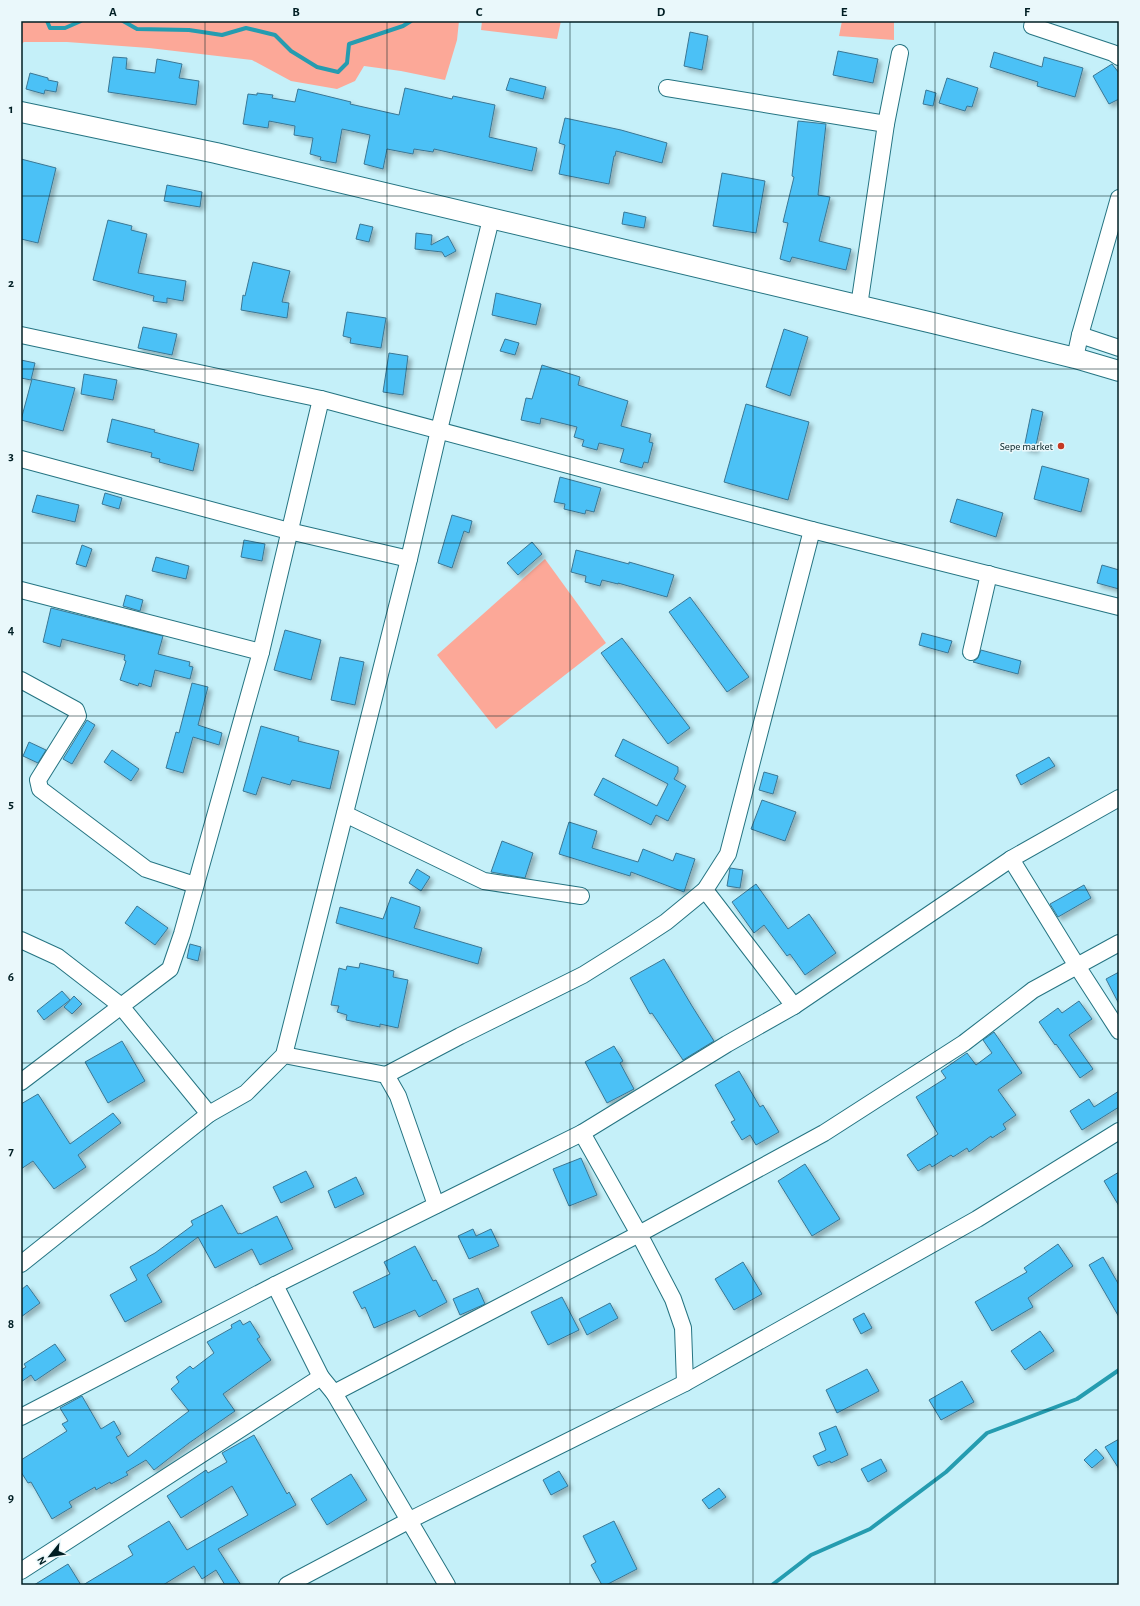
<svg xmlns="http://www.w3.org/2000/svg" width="1140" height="1606" font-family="'Alegreya Sans',sans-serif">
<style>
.green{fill:#fca898}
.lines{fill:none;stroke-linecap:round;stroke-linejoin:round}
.stream{stroke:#259cb0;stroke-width:4}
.building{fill:#4cc1f6;stroke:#3a7794;filter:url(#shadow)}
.minor-casing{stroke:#257482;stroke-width:18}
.tertiary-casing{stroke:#257482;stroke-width:22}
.minor{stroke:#fff;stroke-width:16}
.tertiary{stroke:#fff;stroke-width:20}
.grid{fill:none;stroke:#001e23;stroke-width:1;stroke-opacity:0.55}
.poi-dot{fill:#c43823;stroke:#eaf8fb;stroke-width:1.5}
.labels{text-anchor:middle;stroke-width:3;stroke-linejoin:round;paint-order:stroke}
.poi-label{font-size:11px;fill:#001e23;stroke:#eaf8fb;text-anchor:end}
.neatline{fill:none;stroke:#001e23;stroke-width:1.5}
.grid-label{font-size:13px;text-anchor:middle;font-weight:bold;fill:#001e23}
</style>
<defs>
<filter id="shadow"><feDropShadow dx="3.5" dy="3.5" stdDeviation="2" flood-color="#0004"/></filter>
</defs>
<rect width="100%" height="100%" fill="#c5f0f9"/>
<g class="green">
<path d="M 21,21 L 459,21 L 457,40 L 445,80 L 401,71 L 364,66 L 355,81 L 337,89 L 291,81 L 252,60 L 149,48 L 67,42 L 24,42 L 21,44 Z"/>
<path d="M 482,21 L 561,21 L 557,39 L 481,30 Z"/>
<path d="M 842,21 L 894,21 L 894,40 L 839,36 Z"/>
<path d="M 545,559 L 606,643 L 496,729 L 437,655 Z"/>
</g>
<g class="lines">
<g class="stream">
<path d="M 47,21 L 50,28 L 65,28 L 81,21"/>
<path d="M 123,21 L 137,29 L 189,30 L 222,35 L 246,28 L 275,35 L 291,51 L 317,67 L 338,72 L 347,63 L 349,44 L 403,26 L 411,21"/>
<path d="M 772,1585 L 811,1555 L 870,1529 L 946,1472 L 987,1433 L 1077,1399 L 1119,1370"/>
</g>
</g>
<g class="building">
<path d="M 690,32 L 708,36 L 702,70 L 684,66 Z"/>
<path d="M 838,51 L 878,59 L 873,83 L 833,75 Z"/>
<path d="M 994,52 L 1042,67 L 1044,57 L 1083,68 L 1075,97 L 1037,86 L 1038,82 L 990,67 Z"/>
<path d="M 113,57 L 127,58 L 126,69 L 155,73 L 157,59 L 182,64 L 179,78 L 199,81 L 196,105 L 108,92 Z"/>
<path d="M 1112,64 L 1119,73 L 1119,99 L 1109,104 L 1093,76 Z"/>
<path d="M 30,73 L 48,78 L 48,80 L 58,82 L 56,92 L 45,90 L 44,94 L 26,89 Z"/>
<path d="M 510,78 L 546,87 L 543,99 L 506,90 Z"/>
<path d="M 947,78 L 978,88 L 972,107 L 967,106 L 965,111 L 939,103 Z"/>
<path d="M 405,88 L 452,99 L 453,96 L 495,105 L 489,137 L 537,148 L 532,171 L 434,149 L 433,152 L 414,149 L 413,154 L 387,149 L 383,169 L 364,164 L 370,135 L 342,129 L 336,163 L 320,160 L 321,157 L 310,154 L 313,138 L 294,135 L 295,126 L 269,121 L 268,128 L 243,124 L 248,94 L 257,95 L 257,93 L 273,95 L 272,98 L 295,102 L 298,89 L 351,102 L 350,104 L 399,115 Z"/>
<path d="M 926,90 L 936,93 L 933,106 L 923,104 Z"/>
<path d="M 565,118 L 621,130 L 667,143 L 662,163 L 616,151 L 615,156 L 614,156 L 609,184 L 559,174 L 565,145 L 559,143 Z"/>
<path d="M 798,121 L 826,124 L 818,195 L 830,197 L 819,241 L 851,249 L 846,270 L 792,257 L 790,262 L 780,259 L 788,223 L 783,222 L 794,177 L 792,176 Z"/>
<path d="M 21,159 L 56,168 L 38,243 L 21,239 Z"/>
<path d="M 722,173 L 765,181 L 756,233 L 713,226 Z"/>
<path d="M 167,185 L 202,192 L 200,207 L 164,201 Z"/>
<path d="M 624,212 L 646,217 L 644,228 L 622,224 Z"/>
<path d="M 108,220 L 132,226 L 131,230 L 147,234 L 138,273 L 186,281 L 183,301 L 167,298 L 167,303 L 153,301 L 154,296 L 93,280 Z"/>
<path d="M 360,224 L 373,227 L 369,242 L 356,239 Z"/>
<path d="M 416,233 L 432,235 L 431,245 L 448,236 L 456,251 L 445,257 L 442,252 L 415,249 Z"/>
<path d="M 253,262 L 290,271 L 282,302 L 289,303 L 287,318 L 241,310 L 243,295 L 245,296 Z"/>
<path d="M 496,293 L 541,304 L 536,325 L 492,315 Z"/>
<path d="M 347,312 L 386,318 L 381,348 L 350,343 L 351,338 L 343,336 Z"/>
<path d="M 143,327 L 177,334 L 172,355 L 138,348 Z"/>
<path d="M 784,329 L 808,337 L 790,396 L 766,387 Z"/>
<path d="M 505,339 L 519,343 L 515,355 L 500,351 Z"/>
<path d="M 389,353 L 408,356 L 403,395 L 383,392 Z"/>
<path d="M 21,360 L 35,363 L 31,380 L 21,378 Z"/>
<path d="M 542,365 L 580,377 L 578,385 L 628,401 L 621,426 L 651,434 L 649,442 L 653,443 L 648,463 L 644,462 L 642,468 L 620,462 L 624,449 L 599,443 L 597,450 L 582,446 L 584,440 L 574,437 L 577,427 L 541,418 L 540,424 L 521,420 L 526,398 L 532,399 Z"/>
<path d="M 84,374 L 117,380 L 113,400 L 81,394 Z"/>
<path d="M 32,379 L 75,388 L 63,431 L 21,420 Z"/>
<path d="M 746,404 L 809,422 L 788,500 L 724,482 Z"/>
<path d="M 1032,409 L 1043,412 L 1035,450 L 1024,448 Z"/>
<path d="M 112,419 L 155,430 L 154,432 L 199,444 L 193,471 L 159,462 L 160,459 L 151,457 L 152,453 L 107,442 Z"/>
<path d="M 1042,466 L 1089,479 L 1081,512 L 1034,499 Z"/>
<path d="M 560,477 L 601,488 L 594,512 L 586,510 L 585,514 L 564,509 L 565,504 L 554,502 Z"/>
<path d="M 105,493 L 122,498 L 119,509 L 102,504 Z"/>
<path d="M 37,495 L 79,505 L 75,522 L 32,512 Z"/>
<path d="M 957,499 L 1003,513 L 996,537 L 950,522 Z"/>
<path d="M 452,515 L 472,521 L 469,533 L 464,531 L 452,568 L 438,563 Z"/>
<path d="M 244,540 L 265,544 L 262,561 L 241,557 Z"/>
<path d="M 532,542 L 542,554 L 518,575 L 507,563 Z"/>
<path d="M 82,545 L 92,549 L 86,567 L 76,564 Z"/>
<path d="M 576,550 L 629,564 L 629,562 L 674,575 L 667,597 L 618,583 L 618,584 L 602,580 L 600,586 L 585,582 L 586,576 L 571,572 Z"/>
<path d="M 156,557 L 189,566 L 186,579 L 152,571 Z"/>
<path d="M 1102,565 L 1119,570 L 1119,589 L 1097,583 Z"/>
<path d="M 126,595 L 143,600 L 140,611 L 123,606 Z"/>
<path d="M 690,597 L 749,677 L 727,692 L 669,612 Z"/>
<path d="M 51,608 L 163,636 L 158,654 L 190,662 L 189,666 L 193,667 L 190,679 L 155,670 L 151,687 L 139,683 L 138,686 L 120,680 L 126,661 L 124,660 L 125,655 L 62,639 L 60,647 L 43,642 Z"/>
<path d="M 285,630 L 321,640 L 311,680 L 274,670 Z"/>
<path d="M 922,633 L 952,641 L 948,653 L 919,645 Z"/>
<path d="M 622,638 L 690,728 L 668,744 L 601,653 Z"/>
<path d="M 981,650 L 1021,661 L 1018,674 L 973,662 L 978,658 Z"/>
<path d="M 340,657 L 364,662 L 355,705 L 331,700 Z"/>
<path d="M 192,683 L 208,687 L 198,725 L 222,733 L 219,745 L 193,737 L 183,773 L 166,768 L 176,732 L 179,733 Z"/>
<path d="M 87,720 L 95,725 L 72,764 L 63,759 Z"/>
<path d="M 261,726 L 299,737 L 298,741 L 339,751 L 330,789 L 292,780 L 290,785 L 262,777 L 256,795 L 243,791 Z"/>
<path d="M 623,739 L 678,767 L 678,772 L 674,779 L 686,786 L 668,821 L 656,815 L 651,825 L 594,795 L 603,778 L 657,806 L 668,784 L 615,756 Z"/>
<path d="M 29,742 L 46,750 L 38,763 L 23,756 Z"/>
<path d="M 112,750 L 139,769 L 131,781 L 104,762 Z"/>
<path d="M 1049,757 L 1055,766 L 1021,785 L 1016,775 Z"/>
<path d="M 764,772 L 778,776 L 773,794 L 759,790 Z"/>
<path d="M 762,800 L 796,812 L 785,841 L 751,829 Z"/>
<path d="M 569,822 L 597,831 L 592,848 L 638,862 L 643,849 L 673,861 L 676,853 L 695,859 L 684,892 L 631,872 L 630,876 L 559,854 Z"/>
<path d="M 502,841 L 533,853 L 525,878 L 491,872 Z"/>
<path d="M 730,868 L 743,870 L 740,888 L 727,886 Z"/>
<path d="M 417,869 L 430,877 L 421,891 L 409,883 Z"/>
<path d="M 756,884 L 788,929 L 809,914 L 836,953 L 805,975 L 790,954 L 787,956 L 764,925 L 754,933 L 732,902 Z"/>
<path d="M 1084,885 L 1091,898 L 1058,917 L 1050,904 Z"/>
<path d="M 391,897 L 420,907 L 420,911 L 414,928 L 482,948 L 478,964 L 336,923 L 340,907 L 383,919 Z"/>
<path d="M 137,906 L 168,928 L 155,945 L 125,923 Z"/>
<path d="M 190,944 L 201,947 L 198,961 L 187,958 Z"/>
<path d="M 664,959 L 692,1006 L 714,1041 L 683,1060 L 652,1013 L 650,1014 L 630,978 Z"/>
<path d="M 360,963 L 394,971 L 393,977 L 408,980 L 398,1028 L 380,1024 L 380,1027 L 346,1020 L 347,1015 L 337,1012 L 339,1006 L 331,1005 L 339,968 L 346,970 L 347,966 L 359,968 Z"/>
<path d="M 1119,972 L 1119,1004 L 1106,979 Z"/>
<path d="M 62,991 L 70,1000 L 44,1020 L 37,1011 Z"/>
<path d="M 74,996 L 82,1004 L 72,1014 L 64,1007 Z"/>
<path d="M 1079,1001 L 1092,1019 L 1069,1035 L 1093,1069 L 1080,1078 L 1056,1044 L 1055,1045 L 1039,1022 L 1058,1008 L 1062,1013 Z"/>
<path d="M 994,1032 L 1022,1073 L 998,1090 L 1016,1115 L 1003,1124 L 1006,1129 L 992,1138 L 991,1136 L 969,1152 L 967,1148 L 953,1157 L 951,1155 L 932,1167 L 930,1164 L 918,1171 L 907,1155 L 938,1134 L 916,1097 L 946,1078 L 941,1071 L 967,1053 L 976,1065 L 992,1053 L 983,1040 Z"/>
<path d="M 122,1041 L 145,1081 L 108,1103 L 85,1062 Z"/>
<path d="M 614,1046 L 623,1061 L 620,1063 L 634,1089 L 607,1103 L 585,1062 Z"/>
<path d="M 739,1071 L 760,1107 L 763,1105 L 779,1132 L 756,1145 L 750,1135 L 742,1140 L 731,1122 L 735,1120 L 715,1085 Z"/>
<path d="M 1119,1091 L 1119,1107 L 1082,1130 L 1070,1111 L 1089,1099 L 1094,1107 Z"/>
<path d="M 38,1094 L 70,1144 L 113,1113 L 121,1123 L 78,1155 L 86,1167 L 54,1189 L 33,1161 L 21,1169 L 21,1104 Z"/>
<path d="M 581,1158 L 597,1195 L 569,1206 L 553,1169 Z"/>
<path d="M 805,1164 L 840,1219 L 812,1236 L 778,1181 Z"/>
<path d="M 306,1171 L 314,1187 L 281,1203 L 273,1187 Z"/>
<path d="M 1119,1172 L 1119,1206 L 1104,1181 Z"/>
<path d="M 356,1177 L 364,1194 L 335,1208 L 328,1191 Z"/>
<path d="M 222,1205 L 238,1234 L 240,1233 L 241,1234 L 277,1216 L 293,1249 L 260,1265 L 252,1249 L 215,1268 L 198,1237 L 147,1275 L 162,1302 L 125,1322 L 110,1295 L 137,1280 L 130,1267 L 155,1253 L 193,1225 L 191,1221 Z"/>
<path d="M 473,1229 L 476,1236 L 491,1229 L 499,1246 L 469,1259 L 458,1236 Z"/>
<path d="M 1058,1244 L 1073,1266 L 1028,1298 L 1033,1307 L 992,1331 L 975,1302 L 1027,1272 L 1024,1268 Z"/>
<path d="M 415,1246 L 433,1281 L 436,1280 L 447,1302 L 419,1317 L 415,1310 L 374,1328 L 365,1307 L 362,1309 L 353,1292 L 390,1274 L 384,1262 Z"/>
<path d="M 1103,1257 L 1119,1285 L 1119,1317 L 1089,1265 Z"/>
<path d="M 743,1262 L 762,1294 L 734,1310 L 715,1279 Z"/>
<path d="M 27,1285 L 40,1303 L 21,1317 L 21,1290 Z"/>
<path d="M 478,1288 L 485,1304 L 460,1315 L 453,1299 Z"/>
<path d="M 562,1297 L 579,1330 L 548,1345 L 531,1312 Z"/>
<path d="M 610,1303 L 618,1318 L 587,1335 L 579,1319 Z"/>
<path d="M 864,1313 L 872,1328 L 861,1334 L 853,1319 Z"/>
<path d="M 240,1320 L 243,1325 L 250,1321 L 260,1337 L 257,1339 L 271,1360 L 223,1394 L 235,1411 L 189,1443 L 154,1470 L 146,1460 L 126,1472 L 128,1475 L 111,1484 L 110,1482 L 96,1490 L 95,1487 L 69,1502 L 72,1507 L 52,1519 L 31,1482 L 28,1483 L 21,1472 L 21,1460 L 67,1431 L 62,1424 L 68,1421 L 60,1408 L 82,1396 L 101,1429 L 114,1421 L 121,1434 L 116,1437 L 128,1457 L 189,1411 L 171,1389 L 179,1382 L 176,1377 L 190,1366 L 193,1369 L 214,1353 L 207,1342 L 232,1328 L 231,1325 Z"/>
<path d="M 1040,1331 L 1054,1351 L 1025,1370 L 1011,1351 Z"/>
<path d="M 55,1344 L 66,1360 L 35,1381 L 31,1375 L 21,1382 L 21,1370 L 26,1367 L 24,1364 Z"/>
<path d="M 867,1369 L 879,1391 L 837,1413 L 826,1390 Z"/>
<path d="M 962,1381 L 974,1402 L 941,1420 L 929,1400 Z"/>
<path d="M 836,1426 L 848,1455 L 831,1463 L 830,1461 L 818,1466 L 813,1456 L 826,1450 L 819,1433 Z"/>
<path d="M 254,1435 L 287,1494 L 289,1492 L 296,1505 L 218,1549 L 241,1585 L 225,1585 L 216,1570 L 202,1579 L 194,1566 L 163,1585 L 83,1585 L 133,1555 L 128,1546 L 169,1521 L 187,1550 L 248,1515 L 232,1486 L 181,1518 L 167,1496 L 206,1470 L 208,1473 L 227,1462 L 222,1453 Z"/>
<path d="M 1119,1439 L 1119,1469 L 1105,1447 Z"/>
<path d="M 1096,1449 L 1104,1458 L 1092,1468 L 1084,1460 Z"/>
<path d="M 881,1459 L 887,1471 L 868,1482 L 861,1469 Z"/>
<path d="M 559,1471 L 568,1486 L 551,1495 L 543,1480 Z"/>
<path d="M 351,1474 L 367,1500 L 327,1525 L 311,1499 Z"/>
<path d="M 719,1488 L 726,1497 L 709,1509 L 702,1500 Z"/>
<path d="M 614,1521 L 637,1569 L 606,1585 L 602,1585 L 591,1565 L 596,1562 L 583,1536 Z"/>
<path d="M 68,1564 L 81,1585 L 34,1585 Z"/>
</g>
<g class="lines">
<defs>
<g id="minor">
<path d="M 1032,26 L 1113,53 L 1119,57"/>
<path d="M 667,88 L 886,124"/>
<path d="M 859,306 L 886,124 L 900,53"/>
<path d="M 21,335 L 321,399 L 812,530 L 1119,607"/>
<path d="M 1080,335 L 1119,348"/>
<path d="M 1075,358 L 1080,335 L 1119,198"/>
<path d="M 21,459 L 289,531 L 409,559"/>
<path d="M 21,590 L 261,652"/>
<path d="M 971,652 L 989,574"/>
<path d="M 21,680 L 76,710 L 78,716 L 38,780 L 40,789 L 146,869 L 195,885"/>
<path d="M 345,814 L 484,881 L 581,896"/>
<path d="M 1011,859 L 1077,966 L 1119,1031"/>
<path d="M 705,890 L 794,1006"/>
<path d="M 21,940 L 58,957 L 120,1005 L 209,1114"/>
<path d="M 284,1055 L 386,1075 L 398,1096 L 436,1205"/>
<path d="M 386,1075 L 460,1036 L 583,975 L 634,943 L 666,922 L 705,890 L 728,854 L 812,530"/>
<path d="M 21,1082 L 170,969 L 182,934 L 261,652 L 321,399"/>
<path d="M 582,1133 L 639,1234 L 673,1299 L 683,1328 L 685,1383"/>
<path d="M 21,1264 L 209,1114 L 246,1093 L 284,1055 L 409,559 L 439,430 L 491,219"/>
<path d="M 275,1285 L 321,1377 L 334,1393 L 447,1585"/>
<path d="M 334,1393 L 639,1234 L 824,1133 L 964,1043 L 1033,990 L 1119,943"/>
<path d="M 21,1417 L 275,1285 L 582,1133 L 727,1044 L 794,1006 L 1011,859 L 1119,798"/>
<path d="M 21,1571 L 321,1377"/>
<path d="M 287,1585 L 410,1520 L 685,1383 L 977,1219 L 1119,1131"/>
</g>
<path id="tertiary" d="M 21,112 L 216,153 L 937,324 L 1075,358 L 1119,371"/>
</defs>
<use href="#minor" class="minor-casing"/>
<use href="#tertiary" class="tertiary-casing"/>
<use href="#minor" class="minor"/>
<use href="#tertiary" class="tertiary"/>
</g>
<path class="grid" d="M 205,21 L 205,1585M 387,21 L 387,1585M 570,21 L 570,1585M 753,21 L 753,1585M 935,21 L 935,1585M 21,196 L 1119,196M 21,369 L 1119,369M 21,543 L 1119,543M 21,716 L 1119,716M 21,890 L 1119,890M 21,1063 L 1119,1063M 21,1237 L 1119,1237M 21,1410 L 1119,1410"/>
<circle class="poi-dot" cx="1061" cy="446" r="4"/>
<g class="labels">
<g class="poi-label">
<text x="1053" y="450">Sepe market</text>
</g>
</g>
<rect width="1140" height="1606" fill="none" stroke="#eaf8fb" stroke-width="44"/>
<g transform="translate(50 1556) rotate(240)" stroke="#eaf8fb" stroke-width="3" paint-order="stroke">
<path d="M0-3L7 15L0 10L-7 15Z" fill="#001e23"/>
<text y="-6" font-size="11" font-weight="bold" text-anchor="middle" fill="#001e23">N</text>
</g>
<rect x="22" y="22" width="1096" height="1562" class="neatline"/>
<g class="grid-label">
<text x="113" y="16">A</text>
<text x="296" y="16">B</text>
<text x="479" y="16">C</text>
<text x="661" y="16">D</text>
<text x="844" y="16">E</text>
<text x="1027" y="16">F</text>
<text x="11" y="113">1</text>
<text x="11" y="287">2</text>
<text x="11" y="460">3</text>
<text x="11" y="634">4</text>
<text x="11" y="808">5</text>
<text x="11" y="981">6</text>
<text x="11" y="1155">7</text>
<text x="11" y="1328">8</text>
<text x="11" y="1502">9</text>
</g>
</svg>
